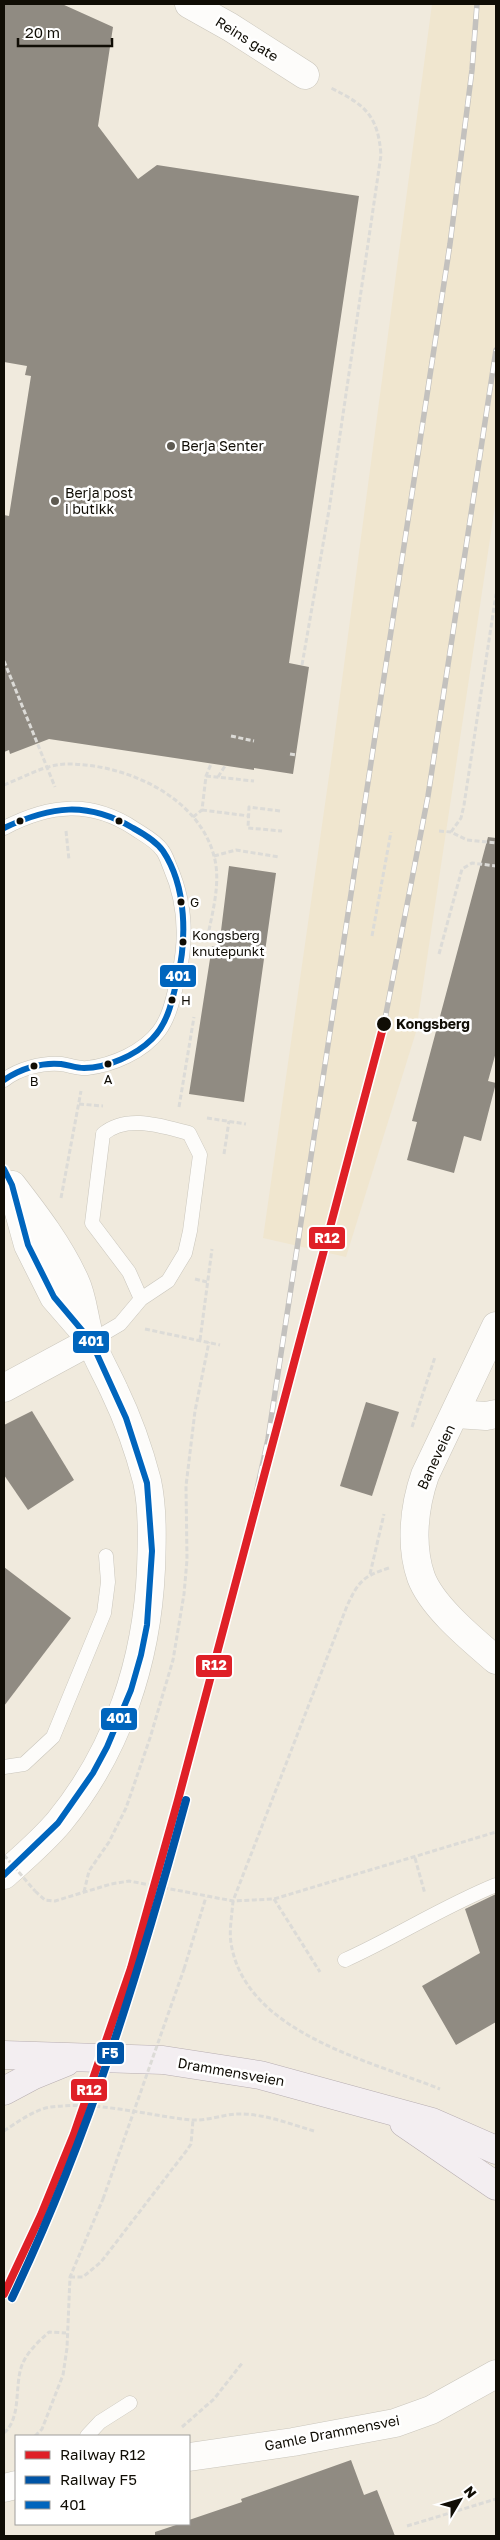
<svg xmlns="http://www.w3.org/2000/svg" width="500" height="2540" font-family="'Golos Text',sans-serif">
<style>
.built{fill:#f0e6cf}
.building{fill:#908b82}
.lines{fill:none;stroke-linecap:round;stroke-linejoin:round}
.service-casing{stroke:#cac6bc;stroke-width:15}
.minor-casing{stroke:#cac6bc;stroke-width:29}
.secondary-casing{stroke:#cac6bc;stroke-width:29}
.primary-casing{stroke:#b7aeb1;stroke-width:29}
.path{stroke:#dcdbd7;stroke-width:3;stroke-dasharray:5 2.5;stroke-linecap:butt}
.service{stroke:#fdfcfa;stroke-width:14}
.minor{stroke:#fdfcfa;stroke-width:28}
.secondary{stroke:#fdfcfa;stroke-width:28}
.primary{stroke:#f3eef1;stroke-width:28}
.rail-casing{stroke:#c3c1be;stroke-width:5.5}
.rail{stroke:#fff;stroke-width:4;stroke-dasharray:11;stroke-linecap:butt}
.path-bridge{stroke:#dcdbd7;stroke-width:3;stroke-dasharray:5 2.5;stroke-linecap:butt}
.bus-1-casing{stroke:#fff;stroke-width:10}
.bus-1{stroke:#0065bd;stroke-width:6}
.rail-1-casing{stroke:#fff;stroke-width:11}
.rail-2-casing{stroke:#fff;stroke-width:11}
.rail-1{stroke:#df2027;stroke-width:8}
.rail-2{stroke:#0054a6;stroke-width:8}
.poi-dot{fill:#5e5a51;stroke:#fff;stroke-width:2}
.bus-dot{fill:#100d05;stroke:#fff;stroke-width:2}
.labels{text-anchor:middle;stroke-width:5;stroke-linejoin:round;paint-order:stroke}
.bus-label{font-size:13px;fill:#100d05;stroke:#fff;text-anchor:start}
.street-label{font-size:14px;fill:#100d05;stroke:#fff}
.poi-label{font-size:14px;fill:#100d05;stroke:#fff;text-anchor:start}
.stop-label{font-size:14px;font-weight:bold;fill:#100d05;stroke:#fff;text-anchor:start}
.line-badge{stroke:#fff;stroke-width:2}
.badge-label{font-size:14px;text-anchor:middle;font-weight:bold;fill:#fff}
</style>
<rect width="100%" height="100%" fill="#f0eadd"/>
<path class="built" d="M 432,4 L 496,4 L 496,499 L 416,1032 L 346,1257 L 263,1238 L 333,748 Z"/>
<g class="building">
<path d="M 4,4 L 62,4 L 113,27 L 98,126 L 138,179 L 157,165 L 359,196 L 289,663 L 309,667 L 293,774 L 254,768 L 254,770 L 49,739 L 10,754 L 9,750 L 4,752 L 4,515 L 9,516 L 31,376 L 25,375 L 27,366 L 4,362 Z"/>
<path d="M 488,837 L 496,838 L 496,1052 L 488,1081 L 496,1083 L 481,1141 L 464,1136 L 454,1173 L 407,1160 L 417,1122 L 412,1121 Z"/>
<path d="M 229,866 L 276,873 L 244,1102 L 189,1094 L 212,946 L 219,947 Z"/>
<path d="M 366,1402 L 399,1412 L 372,1496 L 340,1486 Z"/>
<path d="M 32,1411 L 74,1480 L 28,1510 L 4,1475 L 4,1425 Z"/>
<path d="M 4,1567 L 71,1618 L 4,1706 Z"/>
<path d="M 496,1894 L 496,2022 L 456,2045 L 422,1986 L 480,1953 L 465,1909 Z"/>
<path d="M 351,2460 L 364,2495 L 377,2490 L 395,2536 L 155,2536 L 155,2532 L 179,2524 L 189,2524 L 189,2520 L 242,2502 L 241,2499 Z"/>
</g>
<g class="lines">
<defs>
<g id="service">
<path d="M 4,828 C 50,804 91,800 135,829 C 144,835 156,841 162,850 C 166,855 168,862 170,867 C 185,901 187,938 179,974 C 174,993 171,1015 159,1031 C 143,1052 113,1065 87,1068 C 79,1069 69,1065 61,1064 C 43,1062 18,1069 4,1080"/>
<path d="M 91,1341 L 120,1324 L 141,1299 L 168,1281 L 185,1253 L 190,1231 L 200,1155 L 189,1133 C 161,1126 127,1114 103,1134 L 92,1223 L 129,1272 L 141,1299"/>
<path d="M 4,1767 L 24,1764 L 53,1737 L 104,1613 L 108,1582 L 106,1556"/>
<path d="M 345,1960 C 396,1937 444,1906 496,1885"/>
<path d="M 87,2436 L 100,2422 L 130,2403"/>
</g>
<g id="minor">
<path d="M 189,4 L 230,27 L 305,75"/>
<path d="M 4,1388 L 91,1341"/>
<path d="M 456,1414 L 486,1416 L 496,1414"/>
<path d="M 189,2457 L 293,2442 L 395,2423 L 431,2410 L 496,2374"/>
<path d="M 4,2488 L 16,2485"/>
</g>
<g id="secondary">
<path d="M 15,1198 L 28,1245 L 54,1297 L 87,1335"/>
<path d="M 496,1326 L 425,1475 C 414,1507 410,1545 421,1577 C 432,1607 473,1640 496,1660"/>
<path d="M 4,1875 C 23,1858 43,1841 59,1822 C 118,1750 147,1661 151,1569 C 152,1541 153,1508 147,1481 C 139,1450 128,1419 114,1390 C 107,1374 97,1358 91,1341 C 84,1322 84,1300 75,1281 C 59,1246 36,1216 12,1185"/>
</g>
<g id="primary">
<path d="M 4,2055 L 163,2060 L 260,2075 L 432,2122 L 496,2150"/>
<path d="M 4,2091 L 34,2075 L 66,2062"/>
<path d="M 404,2123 L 496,2186"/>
</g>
</defs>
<use href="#service" class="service-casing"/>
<use href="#minor" class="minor-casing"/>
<use href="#secondary" class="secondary-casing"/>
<use href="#primary" class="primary-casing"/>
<g class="path">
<path d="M 4,661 L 55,787"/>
<path d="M 302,665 L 329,510 L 381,155 C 378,115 365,105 331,88"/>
<path d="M 231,736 L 254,741"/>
<path d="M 290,754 L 296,755"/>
<path d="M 206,776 L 254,781"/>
<path d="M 218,777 L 225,766"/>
<path d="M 4,785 C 22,778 44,765 65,764 C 123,763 198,795 214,856 C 221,881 213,910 208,935"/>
<path d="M 202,810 L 249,816"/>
<path d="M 280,811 L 249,807 L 248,828 L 282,831"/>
<path d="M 193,817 L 202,810 L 206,776 L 211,764"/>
<path d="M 66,831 L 69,860"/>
<path d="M 439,831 L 451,832 L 467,840 L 496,843"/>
<path d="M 451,832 L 461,818 L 464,805 L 496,594"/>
<path d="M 214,856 L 236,850 L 279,857"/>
<path d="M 372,936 L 391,832"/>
<path d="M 439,954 L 462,869 L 472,863 L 496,866"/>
<path d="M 79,1104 L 103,1106"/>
<path d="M 179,1107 L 194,1017"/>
<path d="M 207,1118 L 246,1124"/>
<path d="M 224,1154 L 229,1121"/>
<path d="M 61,1198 L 81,1091"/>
<path d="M 195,1279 L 207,1282"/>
<path d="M 145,1329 L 220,1345"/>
<path d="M 200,1340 L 212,1249"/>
<path d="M 412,1427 L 435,1357"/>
<path d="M 389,1568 C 363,1576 358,1582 347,1606 L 233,1901 C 232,1915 229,1930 231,1943 C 245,2033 371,2061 440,2089"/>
<path d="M 370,1574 L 384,1514"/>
<path d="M 415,1858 L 425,1894"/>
<path d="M 35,1891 L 45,1900 L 55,1901 L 111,1884 L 129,1881 L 233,1901 L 274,1899 L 496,1832"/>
<path d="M 84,1892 L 89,1871 L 109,1842 L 126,1808 L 150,1738 L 173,1660 L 184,1594 L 187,1560 L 186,1486 L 195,1411 L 209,1342"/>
<path d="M 274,1899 L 320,1972"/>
<path d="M 184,1969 L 206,1897"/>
<path d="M 4,2131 C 17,2122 36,2109 51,2107 C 98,2101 145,2115 191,2120 C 206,2121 222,2115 236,2114 C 263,2113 290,2124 314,2131"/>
<path d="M 70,2277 L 83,2277 L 101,2262 L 187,2150 L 191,2144 L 193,2120"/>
<path d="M 182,2427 L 214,2399 L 243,2362"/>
<path d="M 4,2433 C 22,2417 14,2386 22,2365 C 27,2352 39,2341 49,2332 L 66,2333"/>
<path d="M 35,2436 L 42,2429 L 63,2375 L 67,2348 L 70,2277 L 103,2199"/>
<path d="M 407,2526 L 496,2499"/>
</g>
<use href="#service" class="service"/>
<use href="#minor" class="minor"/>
<use href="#secondary" class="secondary"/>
<use href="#primary" class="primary"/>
<defs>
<g id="rail">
<path d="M 384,1024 L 428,796 L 496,350"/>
<path d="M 241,1563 L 268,1439 L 450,244 L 472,70 L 477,4"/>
</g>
</defs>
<use href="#rail" class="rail-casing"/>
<use href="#rail" class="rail"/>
<g class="path-bridge">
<path d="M 4,1855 L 35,1891"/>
<path d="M 103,2199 L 184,1969"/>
</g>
<defs>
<g id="bus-1">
<path d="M 4,828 C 51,806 87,801 133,828 C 144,834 156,841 163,851 C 187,887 187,940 177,980 C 172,1001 168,1023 152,1039 C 136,1055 107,1068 84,1068 C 76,1068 69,1065 61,1064 C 41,1062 20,1069 4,1080"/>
<path d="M 4,1169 L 12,1185 L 28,1245 L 54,1297 L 91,1341 L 126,1418 L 147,1483 L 152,1551 L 147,1625 L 141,1655 L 131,1690 L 107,1747 L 93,1773 L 58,1823 L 4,1875"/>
</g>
</defs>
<use href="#bus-1" class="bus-1-casing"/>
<use href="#bus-1" class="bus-1"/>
<defs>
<path id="rail-1" d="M 4,2294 L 41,2215 L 74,2134 L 131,1968 L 178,1800 L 384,1024"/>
<path id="rail-2" d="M 12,2298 C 89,2136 139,1973 186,1800"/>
</defs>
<use href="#rail-1" class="rail-1-casing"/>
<use href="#rail-2" class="rail-2-casing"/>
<use href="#rail-1" class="rail-1"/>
<use href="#rail-2" class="rail-2"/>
</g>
<g class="poi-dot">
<circle cx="171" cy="446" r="5"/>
<circle cx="55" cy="501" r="5"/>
</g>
<g class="bus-dot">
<circle cx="20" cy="821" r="4.5"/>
<circle cx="119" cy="821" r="4.5"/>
<circle cx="181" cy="902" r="4.5"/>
<circle cx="183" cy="942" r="4.5"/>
<circle cx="172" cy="1000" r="4.5"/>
<circle cx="384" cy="1024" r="8"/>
<circle cx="108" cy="1064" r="4.5"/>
<circle cx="34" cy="1066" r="4.5"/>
</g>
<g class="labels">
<g class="bus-label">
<text x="190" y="907">G</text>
<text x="192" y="940">Kongsberg<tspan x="192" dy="16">knutepunkt</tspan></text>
<text x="181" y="1005">H</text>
<text x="108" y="1084" text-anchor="middle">A</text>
<text x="34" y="1086" text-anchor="middle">B</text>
</g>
<g class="street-label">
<text transform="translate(247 39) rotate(32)" y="5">Reins gate</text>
<text transform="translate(436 1457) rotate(-65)" y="5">Baneveien</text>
<text transform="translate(231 2072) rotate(10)" y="5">Drammensveien</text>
<text transform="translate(332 2433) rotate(-11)" y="5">Gamle Drammensvei</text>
</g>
<g class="poi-label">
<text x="181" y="451">Berja Senter</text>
<text x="65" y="498">Berja post<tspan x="65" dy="16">i butikk</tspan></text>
</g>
<g class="stop-label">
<text x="396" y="1029">Kongsberg</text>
</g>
</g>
<g class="line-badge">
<rect x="159" y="964" width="38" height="24" rx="5" fill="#0065bd"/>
<rect x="308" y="1226" width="38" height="24" rx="5" fill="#df2027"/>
<rect x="72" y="1330" width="38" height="24" rx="5" fill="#0065bd"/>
<rect x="195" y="1654" width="38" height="24" rx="5" fill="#df2027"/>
<rect x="100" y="1707" width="38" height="24" rx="5" fill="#0065bd"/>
<rect x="96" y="2041" width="29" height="24" rx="5" fill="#0054a6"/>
<rect x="70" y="2078" width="38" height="24" rx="5" fill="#df2027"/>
</g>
<g class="badge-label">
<text x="178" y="981">401</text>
<text x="327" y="1243">R12</text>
<text x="91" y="1346">401</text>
<text x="214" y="1670">R12</text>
<text x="119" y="1723">401</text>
<text x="110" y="2058">F5</text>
<text x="89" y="2095">R12</text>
</g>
<rect width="500" height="2540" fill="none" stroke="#100d05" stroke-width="10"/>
<rect x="15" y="2435" width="175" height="90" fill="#ffffff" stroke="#9f9e9b"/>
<rect x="25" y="2451" width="25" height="8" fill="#df2027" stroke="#9f9e9b"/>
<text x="60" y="2460" font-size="15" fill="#100d05">Railway R12</text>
<rect x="25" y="2476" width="25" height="8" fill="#0054a6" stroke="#9f9e9b"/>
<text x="60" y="2485" font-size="15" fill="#100d05">Railway F5</text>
<rect x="25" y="2501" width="25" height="8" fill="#0065bd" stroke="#9f9e9b"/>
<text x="60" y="2510" font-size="15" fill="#100d05">401</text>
<g transform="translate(460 2500) rotate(52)" stroke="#ffffff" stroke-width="4" paint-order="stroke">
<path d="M0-4L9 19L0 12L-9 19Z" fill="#100d05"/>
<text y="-8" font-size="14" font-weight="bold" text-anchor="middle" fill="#100d05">N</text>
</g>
<path d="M18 38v8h94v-8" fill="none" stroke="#100d05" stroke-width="2.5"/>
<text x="25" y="38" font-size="15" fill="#100d05" stroke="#ffffff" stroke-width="4" paint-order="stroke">20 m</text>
</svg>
